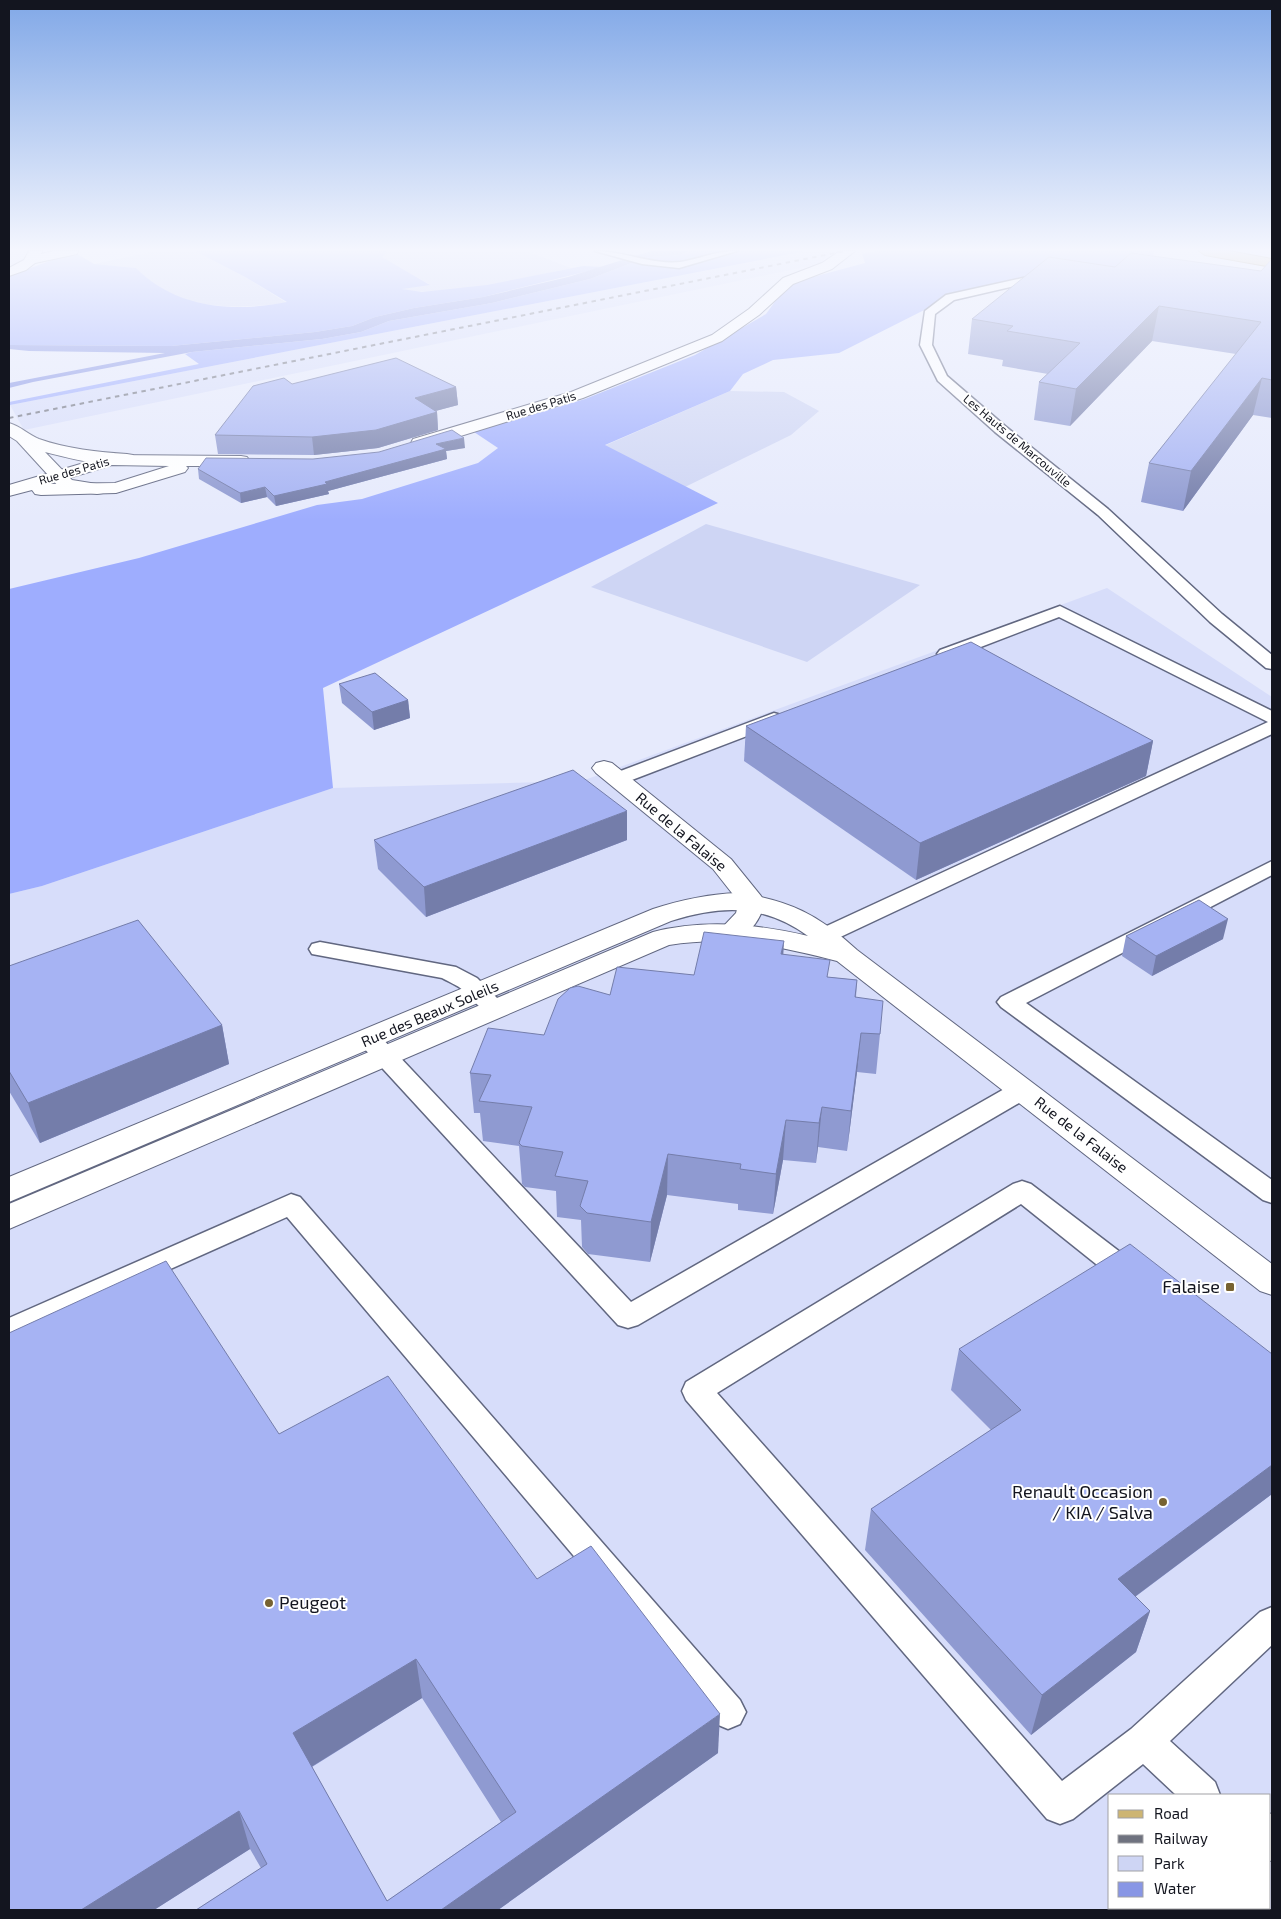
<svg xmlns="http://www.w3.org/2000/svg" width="1281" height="1919" font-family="'Exo 2',sans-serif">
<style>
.built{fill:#d7ddfa;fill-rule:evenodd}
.green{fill:#ced5f4}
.forest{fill:#9eadfe}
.water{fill:#8896e5}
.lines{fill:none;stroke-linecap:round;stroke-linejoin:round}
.lane-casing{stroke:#616780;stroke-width:3}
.street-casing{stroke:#616780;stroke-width:2}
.secondary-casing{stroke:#616780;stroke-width:2}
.primary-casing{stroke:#765d19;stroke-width:2}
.lane{fill:#fff;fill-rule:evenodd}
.street{fill:#fff;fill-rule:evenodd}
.secondary{fill:#fff;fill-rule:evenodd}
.primary{fill:#cdb573;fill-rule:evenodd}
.rail{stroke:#6f727f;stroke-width:2;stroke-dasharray:4.5 4.5;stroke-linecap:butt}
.wall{fill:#8f9ad1;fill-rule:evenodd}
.shaded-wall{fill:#747daa}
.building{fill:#a6b3f3;stroke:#747daa;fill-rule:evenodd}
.poi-dot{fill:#776231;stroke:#fff;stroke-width:2}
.labels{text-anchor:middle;stroke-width:4;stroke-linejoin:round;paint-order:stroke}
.far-street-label{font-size:12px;fill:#13151f;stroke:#fff}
.street-label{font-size:15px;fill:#13151f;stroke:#fff}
.near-poi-label{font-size:18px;fill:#13151f;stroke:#fff;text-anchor:end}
</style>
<rect width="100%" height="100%" fill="#e6eafc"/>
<g class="built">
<path d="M 806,251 L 833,251 L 819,264 L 24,430 L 10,405 Z"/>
<path d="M 1107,588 L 1272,697 L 1272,1910 L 9,1910 L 9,894 L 42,886 L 333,788 L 582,781 ZM 1110,1795 L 1270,1795 L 1270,1908 L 1110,1908 Z"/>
</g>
<g class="green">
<path d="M 156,251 L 195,251 L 247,278 L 287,303 C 231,309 179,312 136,268 L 94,264 Z"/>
<path d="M 388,251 L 526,251 L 571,268 C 525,278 445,299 400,289 L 429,284 L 381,257 Z"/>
<path d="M 730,391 L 784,392 L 819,411 L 791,435 L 685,487 L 604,446 Z"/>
<path d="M 706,524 L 920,585 L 807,662 L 591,587 Z"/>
</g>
<g class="forest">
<path d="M 195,251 L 388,251 L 382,257 L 430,285 L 402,289 L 422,292 L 487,285 L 583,266 L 605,267 L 483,297 L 414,308 L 375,317 L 352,326 L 315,332 L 171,346 L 9,345 L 9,276 L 74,252 L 94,264 L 136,268 C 175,308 234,313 287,302 L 247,278 Z"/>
<path d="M 688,251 L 806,251 L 10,405 L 9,402 L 199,364 L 185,354 L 192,352 L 322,339 L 361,332 L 389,321 L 492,303 L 590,279 L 647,257 L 681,255 Z"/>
<path d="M 877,251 L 1154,251 L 1151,268 L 1072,271 L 950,297 L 839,353 L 773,360 L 743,374 L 730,391 L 605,445 L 718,503 L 323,688 L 333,788 L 42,886 L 9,894 L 9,589 L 139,558 L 317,505 L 362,499 L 478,463 L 498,448 L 474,432 L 585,399 L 695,355 L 766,314 L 784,289 L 798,281 L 865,263 L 862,254 Z"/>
</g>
<path class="water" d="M 651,251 L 688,251 L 681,255 L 647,257 L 590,279 L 492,303 L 389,321 L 361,332 L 322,339 L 192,352 L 33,382 L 9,388 L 9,383 L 165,353 L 29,351 L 9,349 L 9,345 L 171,346 L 315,332 L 352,326 L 375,317 L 414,308 L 483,297 L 568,277 Z"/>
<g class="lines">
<defs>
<g id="lane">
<path d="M 595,251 C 623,251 653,265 680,262 C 701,259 714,251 737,251 L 679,268 L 642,264 Z"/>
<path d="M 1050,272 L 1055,275 L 1054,277 L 954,300 L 935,314 L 932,345 L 947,376 L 1005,426 L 1108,509 L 1222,614 L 1272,655 L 1272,669 L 1266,668 L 1210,622 L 1098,515 L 995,432 L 938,381 L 920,345 L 925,311 L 946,295 Z"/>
<path d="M 1060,606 L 1272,711 L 1272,734 L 834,940 L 826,942 L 818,940 L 815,935 L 818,930 L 1268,722 L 1059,617 L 952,658 L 940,658 L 937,654 L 940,650 Z"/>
<path d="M 774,713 L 781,715 L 783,719 L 781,723 L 624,783 L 610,783 L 607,779 L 610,775 Z"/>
<path d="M 1272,861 L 1272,875 L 1026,1003 L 1272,1180 L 1272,1203 L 1263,1200 L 1001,1007 L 997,1002 L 1001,997 Z"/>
<path d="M 320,942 L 456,967 L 477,978 L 508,1009 L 504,1014 C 485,1019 476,1001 463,990 C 457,985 449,982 442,978 L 312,954 L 309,949 L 312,944 Z"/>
<path d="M 369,1031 L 377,1033 L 631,1302 L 1013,1084 L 1022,1082 L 1031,1084 L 1034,1090 L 1031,1096 L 638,1325 L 628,1328 L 618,1325 L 361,1045 L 357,1039 L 361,1033 Z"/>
<path d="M 1022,1181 L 1031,1184 L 1141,1268 L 1145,1276 L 1141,1284 L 1131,1287 L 1121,1284 L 1021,1204 L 717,1393 L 1062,1781 L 1131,1729 L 1260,1612 L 1272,1607 L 1272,1645 L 1170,1741 L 1215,1782 L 1220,1795 L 1176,1795 L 1143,1764 L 1073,1819 L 1060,1824 L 1047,1819 L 686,1400 L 682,1391 L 686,1382 L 1013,1184 Z"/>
<path d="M 291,1194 L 300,1197 L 740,1700 L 746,1712 L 740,1724 L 728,1729 L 716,1724 L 287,1217 L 9,1341 L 9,1318 Z"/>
</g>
<g id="street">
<path d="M 29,251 L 42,251 L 41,254 L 54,251 L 78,251 L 77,254 L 35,263 L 26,270 L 9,276 L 9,268 L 24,260 Z"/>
<path d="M 9,423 C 20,426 29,435 39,439 C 67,449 98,452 127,454 L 133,455 L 136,459 L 133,463 C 109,469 69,458 45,452 L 72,480 L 103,485 L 106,489 L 103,493 L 97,494 L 60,488 L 17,441 L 9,436 Z"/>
<path d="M 604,761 L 612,763 L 731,859 L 761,896 L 765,902 C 760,922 745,944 721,938 L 718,932 L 736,913 L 739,902 L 713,869 L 596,773 L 592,768 L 596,763 Z"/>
</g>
<g id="secondary">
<path d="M 840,251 L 855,251 L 832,269 L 793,284 L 759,315 L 722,341 L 583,398 L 425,447 L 413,447 L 411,443 L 413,439 L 571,392 L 712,335 L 749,309 L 783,278 L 822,263 Z"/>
<path d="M 111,455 L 241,456 L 247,457 L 250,461 L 247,465 L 241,466 L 186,466 L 188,468 L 185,472 L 116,493 L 41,495 L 35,494 L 32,490 L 9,496 L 9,485 ZM 112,465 L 169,466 L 115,483 L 49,484 Z"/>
<path d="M 738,893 C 789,900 819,915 857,950 L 1272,1264 L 1272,1295 L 1260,1291 L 837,961 C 778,946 730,935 669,945 L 9,1229 L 9,1204 L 653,932 C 704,919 758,924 808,936 C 763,904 722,905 671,921 L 9,1202 L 9,1177 L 653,909 C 681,900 708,894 738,893 Z"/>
<path d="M 1272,1813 L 1272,1860 L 1270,1861 L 1270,1814 Z"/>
<path d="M 1170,1908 L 1220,1908 L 1219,1910 L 1169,1910 Z"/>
</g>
<path id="primary" d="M 1199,251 L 1229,251 L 1272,259 L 1272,267 L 1205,255 Z"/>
</defs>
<use href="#lane" class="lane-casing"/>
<use href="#street" class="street-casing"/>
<use href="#secondary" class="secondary-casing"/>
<use href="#primary" class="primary-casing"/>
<use href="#lane" class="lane"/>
<use href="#street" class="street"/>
<use href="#secondary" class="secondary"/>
<use href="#primary" class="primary"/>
<path class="rail" d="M 9,418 L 845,251"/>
</g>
<g class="wall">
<path d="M 1272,259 L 1272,418 L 1253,415 L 1183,511 L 1141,502 L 1149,463 L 1236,354 L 1152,341 L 1070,426 L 1034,420 L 1039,382 L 1048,374 L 1002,366 L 1003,360 L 968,354 L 972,319 L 1115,267 L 1261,271 Z"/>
<path d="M 292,384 L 456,387 L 458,405 L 435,411 L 437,412 L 438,430 L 378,448 L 314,455 L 218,454 L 215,435 Z"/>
<path d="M 465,448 L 446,451 L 447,459 L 328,491 L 329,494 L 276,506 L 267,497 L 241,503 L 199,479 L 198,469 Z"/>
<path d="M 339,684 L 408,700 L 410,718 L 374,730 L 342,703 Z"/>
<path d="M 746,726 L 1153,741 L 1146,776 L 916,880 L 744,761 Z"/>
<path d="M 374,840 L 627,840 L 426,917 L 378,869 Z"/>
<path d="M 1126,936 L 1223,939 L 1152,976 L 1122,956 Z"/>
<path d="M 784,954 L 828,977 L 857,980 L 856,998 L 880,1034 L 876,1074 L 857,1072 L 847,1151 L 818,1147 L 816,1163 L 783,1160 L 773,1214 L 738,1210 L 738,1204 L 667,1195 L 650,1262 L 588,1254 L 582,1247 L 581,1220 L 557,1217 L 556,1191 L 525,1187 L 522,1184 L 519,1146 L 483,1141 L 480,1113 L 474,1113 L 470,1073 L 544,1035 L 610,995 Z"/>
<path d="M 9,966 L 222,1025 L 229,1064 L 40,1143 L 9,1091 Z"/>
<path d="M 959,1349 L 1272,1354 L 1272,1494 L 1135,1597 L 1150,1611 L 1136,1652 L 1031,1735 L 865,1550 L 871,1509 L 991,1430 L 951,1390 Z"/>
<path d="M 279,1434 L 537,1579 L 718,1753 L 498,1910 L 196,1910 L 261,1868 L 250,1849 L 154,1910 L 9,1910 ZM 422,1698 L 501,1822 L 387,1901 L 312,1767 Z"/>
</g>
<g class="shaded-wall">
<path d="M 1159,306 L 1152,341 L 1070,426 L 1076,389 Z"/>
<path d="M 1262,378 L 1253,415 L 1183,511 L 1191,471 Z"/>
<path d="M 456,387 L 458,405 L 417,416 L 415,398 Z"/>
<path d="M 437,412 L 438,430 L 378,448 L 314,455 L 312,437 Z"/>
<path d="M 464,438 L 465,448 L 446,451 L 447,459 L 328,491 L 329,494 L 276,506 L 274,496 L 325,482 L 436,444 Z"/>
<path d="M 265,487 L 267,497 L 241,503 L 240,493 Z"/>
<path d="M 408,700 L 410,718 L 374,730 L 372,712 Z"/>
<path d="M 1153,741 L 1146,776 L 916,880 L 920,843 Z"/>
<path d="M 627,811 L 627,840 L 426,917 L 424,887 Z"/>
<path d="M 1228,919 L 1223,939 L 1152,976 L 1156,956 Z"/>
<path d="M 784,941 L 782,980 L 781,954 Z"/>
<path d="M 222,1025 L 229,1064 L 40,1143 L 28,1103 Z"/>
<path d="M 861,1033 L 857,1072 L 847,1151 L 851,1111 Z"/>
<path d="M 822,1107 L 818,1147 L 816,1163 L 819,1123 Z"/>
<path d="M 786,1120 L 783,1160 L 773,1214 L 776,1174 Z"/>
<path d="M 668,1154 L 667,1195 L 650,1262 L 651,1222 Z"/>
<path d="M 1272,1465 L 1272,1494 L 1105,1619 L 1118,1579 Z"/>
<path d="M 1150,1611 L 1136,1652 L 1031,1735 L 1042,1695 Z"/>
<path d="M 416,1659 L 422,1698 L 303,1772 L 293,1733 Z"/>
<path d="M 720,1714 L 718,1753 L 498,1910 L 441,1910 Z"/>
<path d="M 239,1811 L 250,1849 L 154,1910 L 81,1910 Z"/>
</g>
<g class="building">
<path d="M 1131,253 L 1261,271 L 1272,259 L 1272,380 L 1262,378 L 1191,471 L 1149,463 L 1261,322 L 1159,306 L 1076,389 L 1039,382 L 1080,343 L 1007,331 L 1013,326 L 972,319 L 1049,257 L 1115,267 Z"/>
<path d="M 396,358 L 456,387 L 415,398 L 437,412 L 376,430 L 312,437 L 215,435 L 253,386 L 284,378 L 292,384 Z"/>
<path d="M 452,430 L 464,438 L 436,444 L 446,449 L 325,482 L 327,484 L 274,496 L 265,487 L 240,493 L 198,469 L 206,458 L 313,459 L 379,452 Z"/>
<path d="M 971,642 L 1153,741 L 920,843 L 746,726 Z"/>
<path d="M 375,673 L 408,700 L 372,712 L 339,684 Z"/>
<path d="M 573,770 L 627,811 L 424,887 L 374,840 Z"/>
<path d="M 1199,900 L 1228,919 L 1156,956 L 1126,936 Z"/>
<path d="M 138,920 L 222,1025 L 28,1103 L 9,1071 L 9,966 Z"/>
<path d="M 704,932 L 784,941 L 781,954 L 830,960 L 827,977 L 857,980 L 855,997 L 883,1001 L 880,1034 L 861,1033 L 851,1111 L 822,1107 L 819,1123 L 786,1120 L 776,1174 L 740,1169 L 741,1164 L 668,1154 L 651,1222 L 587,1213 L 580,1206 L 588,1181 L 555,1176 L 563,1152 L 522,1146 L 519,1143 L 532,1107 L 479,1101 L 491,1075 L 470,1073 L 488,1028 L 544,1035 L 558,999 L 570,988 L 578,986 L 610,995 L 617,967 L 694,975 Z"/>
<path d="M 1130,1244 L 1272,1354 L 1272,1465 L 1118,1579 L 1150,1611 L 1042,1695 L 871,1509 L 1021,1410 L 959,1349 Z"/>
<path d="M 166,1261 L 279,1434 L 388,1376 L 537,1579 L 591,1546 L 720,1714 L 441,1910 L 196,1910 L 267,1864 L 239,1811 L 81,1910 L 9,1910 L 9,1333 ZM 416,1659 L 516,1812 L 387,1901 L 293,1733 Z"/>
</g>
<linearGradient id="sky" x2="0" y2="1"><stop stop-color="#81a8e7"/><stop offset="0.48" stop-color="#f4f6fe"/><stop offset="1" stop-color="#f4f6fe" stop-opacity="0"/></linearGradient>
<rect width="1281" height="520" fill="url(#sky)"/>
<g class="poi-dot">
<rect x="1225" y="1282" width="10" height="10" rx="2.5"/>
<circle cx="1163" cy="1502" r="5"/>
<circle cx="269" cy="1603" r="5"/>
</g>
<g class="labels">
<g class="far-street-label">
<text transform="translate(541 406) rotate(-17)" y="4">Rue des Patis</text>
<text transform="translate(1017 441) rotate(40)" y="4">Les Hauts de Marcouville</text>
<text transform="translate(74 471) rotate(-16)" y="4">Rue des Patis</text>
</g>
<g class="street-label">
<text transform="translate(681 832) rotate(40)" y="5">Rue de la Falaise</text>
<text transform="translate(430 1014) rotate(-23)" y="5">Rue des Beaux Soleils</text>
<text transform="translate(1081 1135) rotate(38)" y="5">Rue de la Falaise</text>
</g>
<g class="near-poi-label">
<text x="1220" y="1293">Falaise</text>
<text x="1153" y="1498">Renault Occasion<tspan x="1153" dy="21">/ KIA / Salva</tspan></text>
<text x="279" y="1609" text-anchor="start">Peugeot</text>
</g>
</g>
<rect width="1281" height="1919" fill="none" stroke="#13151f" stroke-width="20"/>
<rect x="1108" y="1794" width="162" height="115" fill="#ffffff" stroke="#a1a1a5"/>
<rect x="1118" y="1810" width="25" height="8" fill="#cdb573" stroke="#a1a1a5"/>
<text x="1154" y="1819" font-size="15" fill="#13151f">Road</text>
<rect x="1118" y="1835" width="25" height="8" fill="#6f727f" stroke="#a1a1a5"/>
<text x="1154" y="1844" font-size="15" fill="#13151f">Railway</text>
<rect x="1118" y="1856" width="25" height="15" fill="#ced5f4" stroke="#a1a1a5"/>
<text x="1154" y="1869" font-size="15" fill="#13151f">Park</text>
<rect x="1118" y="1882" width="25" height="15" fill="#8896e5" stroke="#a1a1a5"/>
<text x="1154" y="1894" font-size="15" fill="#13151f">Water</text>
</svg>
